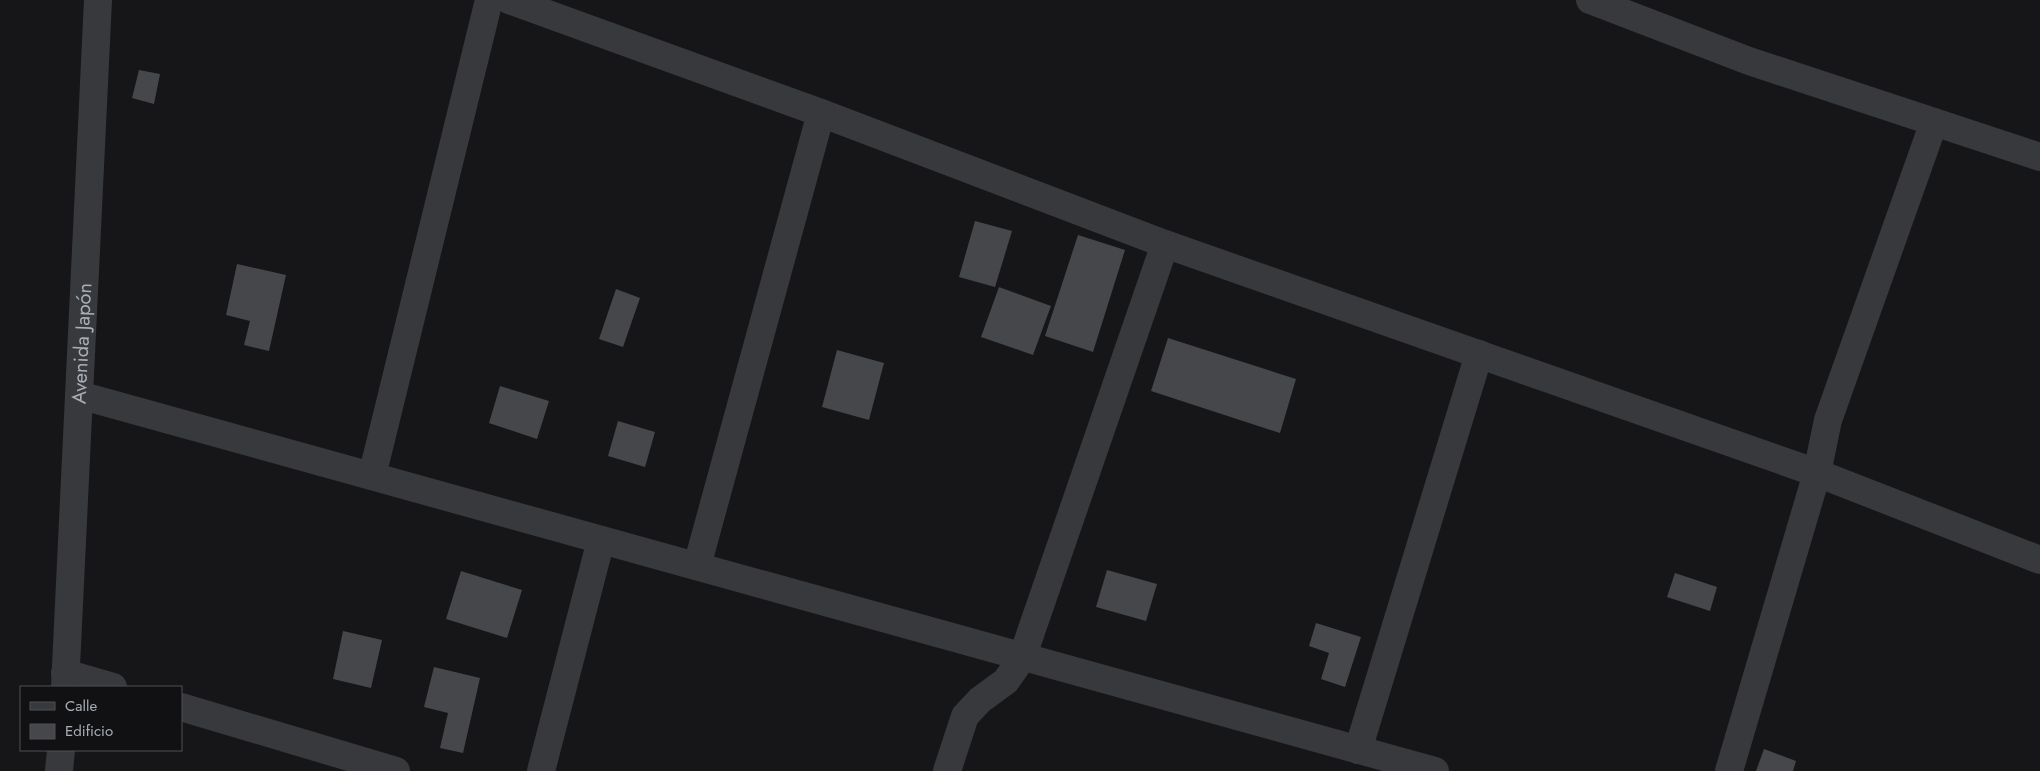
<svg xmlns="http://www.w3.org/2000/svg" width="2040" height="771" font-family="Jost,sans-serif">
<style>
.building{fill:#45474a}
.lines{fill:none;stroke-linecap:round;stroke-linejoin:round}
.minor{stroke:#38393c;stroke-width:28}
.tertiary{stroke:#38393c;stroke-width:28}
.labels{text-anchor:middle;stroke-width:4;stroke-linejoin:round;paint-order:stroke}
.street-label{font-size:20px;fill:#aaafb6;stroke:#111113}
</style>
<rect width="100%" height="100%" fill="#161618"/>
<g class="building">
<path d="M 139,70 L 160,74 L 154,104 L 132,98 Z"/>
<path d="M 975,221 L 1012,231 L 995,287 L 959,277 Z"/>
<path d="M 1078,235 L 1125,250 L 1093,352 L 1045,336 Z"/>
<path d="M 237,264 L 286,275 L 269,351 L 244,345 L 250,321 L 226,315 Z"/>
<path d="M 999,287 L 1051,306 L 1033,355 L 981,337 Z"/>
<path d="M 616,289 L 640,298 L 623,347 L 599,339 Z"/>
<path d="M 1168,338 L 1296,379 L 1280,433 L 1151,391 Z"/>
<path d="M 837,350 L 884,363 L 869,420 L 822,407 Z"/>
<path d="M 500,386 L 549,401 L 537,439 L 489,423 Z"/>
<path d="M 618,421 L 655,432 L 645,467 L 608,456 Z"/>
<path d="M 1107,570 L 1157,584 L 1146,621 L 1096,607 Z"/>
<path d="M 461,571 L 522,590 L 507,638 L 446,619 Z"/>
<path d="M 1675,573 L 1717,587 L 1710,611 L 1667,597 Z"/>
<path d="M 1316,623 L 1361,637 L 1345,687 L 1321,679 L 1329,653 L 1309,646 Z"/>
<path d="M 343,631 L 382,640 L 371,688 L 333,679 Z"/>
<path d="M 434,667 L 480,678 L 463,753 L 440,748 L 448,713 L 424,707 Z"/>
<path d="M 1764,749 L 1796,761 L 1793,771 L 1756,771 Z"/>
</g>
<g class="lines">
<g class="minor">
<path d="M 509,0 L 821,113 L 1165,244 L 1817,473 L 2040,560"/>
<path d="M 1590,0 L 1749,61 L 2040,157"/>
<path d="M 79,395 L 1435,771"/>
<path d="M 372,476 L 489,0"/>
<path d="M 697,566 L 821,113"/>
<path d="M 65,673 L 113,687"/>
<path d="M 181,707 L 396,771"/>
<path d="M 1358,750 L 1479,354"/>
<path d="M 541,771 L 601,540"/>
<path d="M 947,771 L 965,716 L 980,700 L 1006,681 L 1022,658 L 1165,244"/>
<path d="M 1729,771 L 1817,473 L 1828,420 L 1934,122"/>
</g>
<g class="tertiary">
<path id="s1" d="M 65,687 L 98,0"/>
<path d="M 59,771 L 61,750"/>
</g>
</g>
<g class="labels">
<g class="street-label">
<text dy="7" stroke="none"><textPath href="#s1" startOffset="344">Avenida Japón</textPath></text>
</g>
</g>
<rect x="20" y="686" width="162" height="65" fill="#111113" stroke="#4e5054"/>
<rect x="30" y="702" width="25" height="8" fill="#38393c" stroke="#4e5054"/>
<text x="65" y="711" font-size="15" fill="#aaafb6">Calle</text>
<rect x="30" y="724" width="25" height="15" fill="#45474a" stroke="#4e5054"/>
<text x="65" y="736" font-size="15" fill="#aaafb6">Edificio</text>
</svg>
